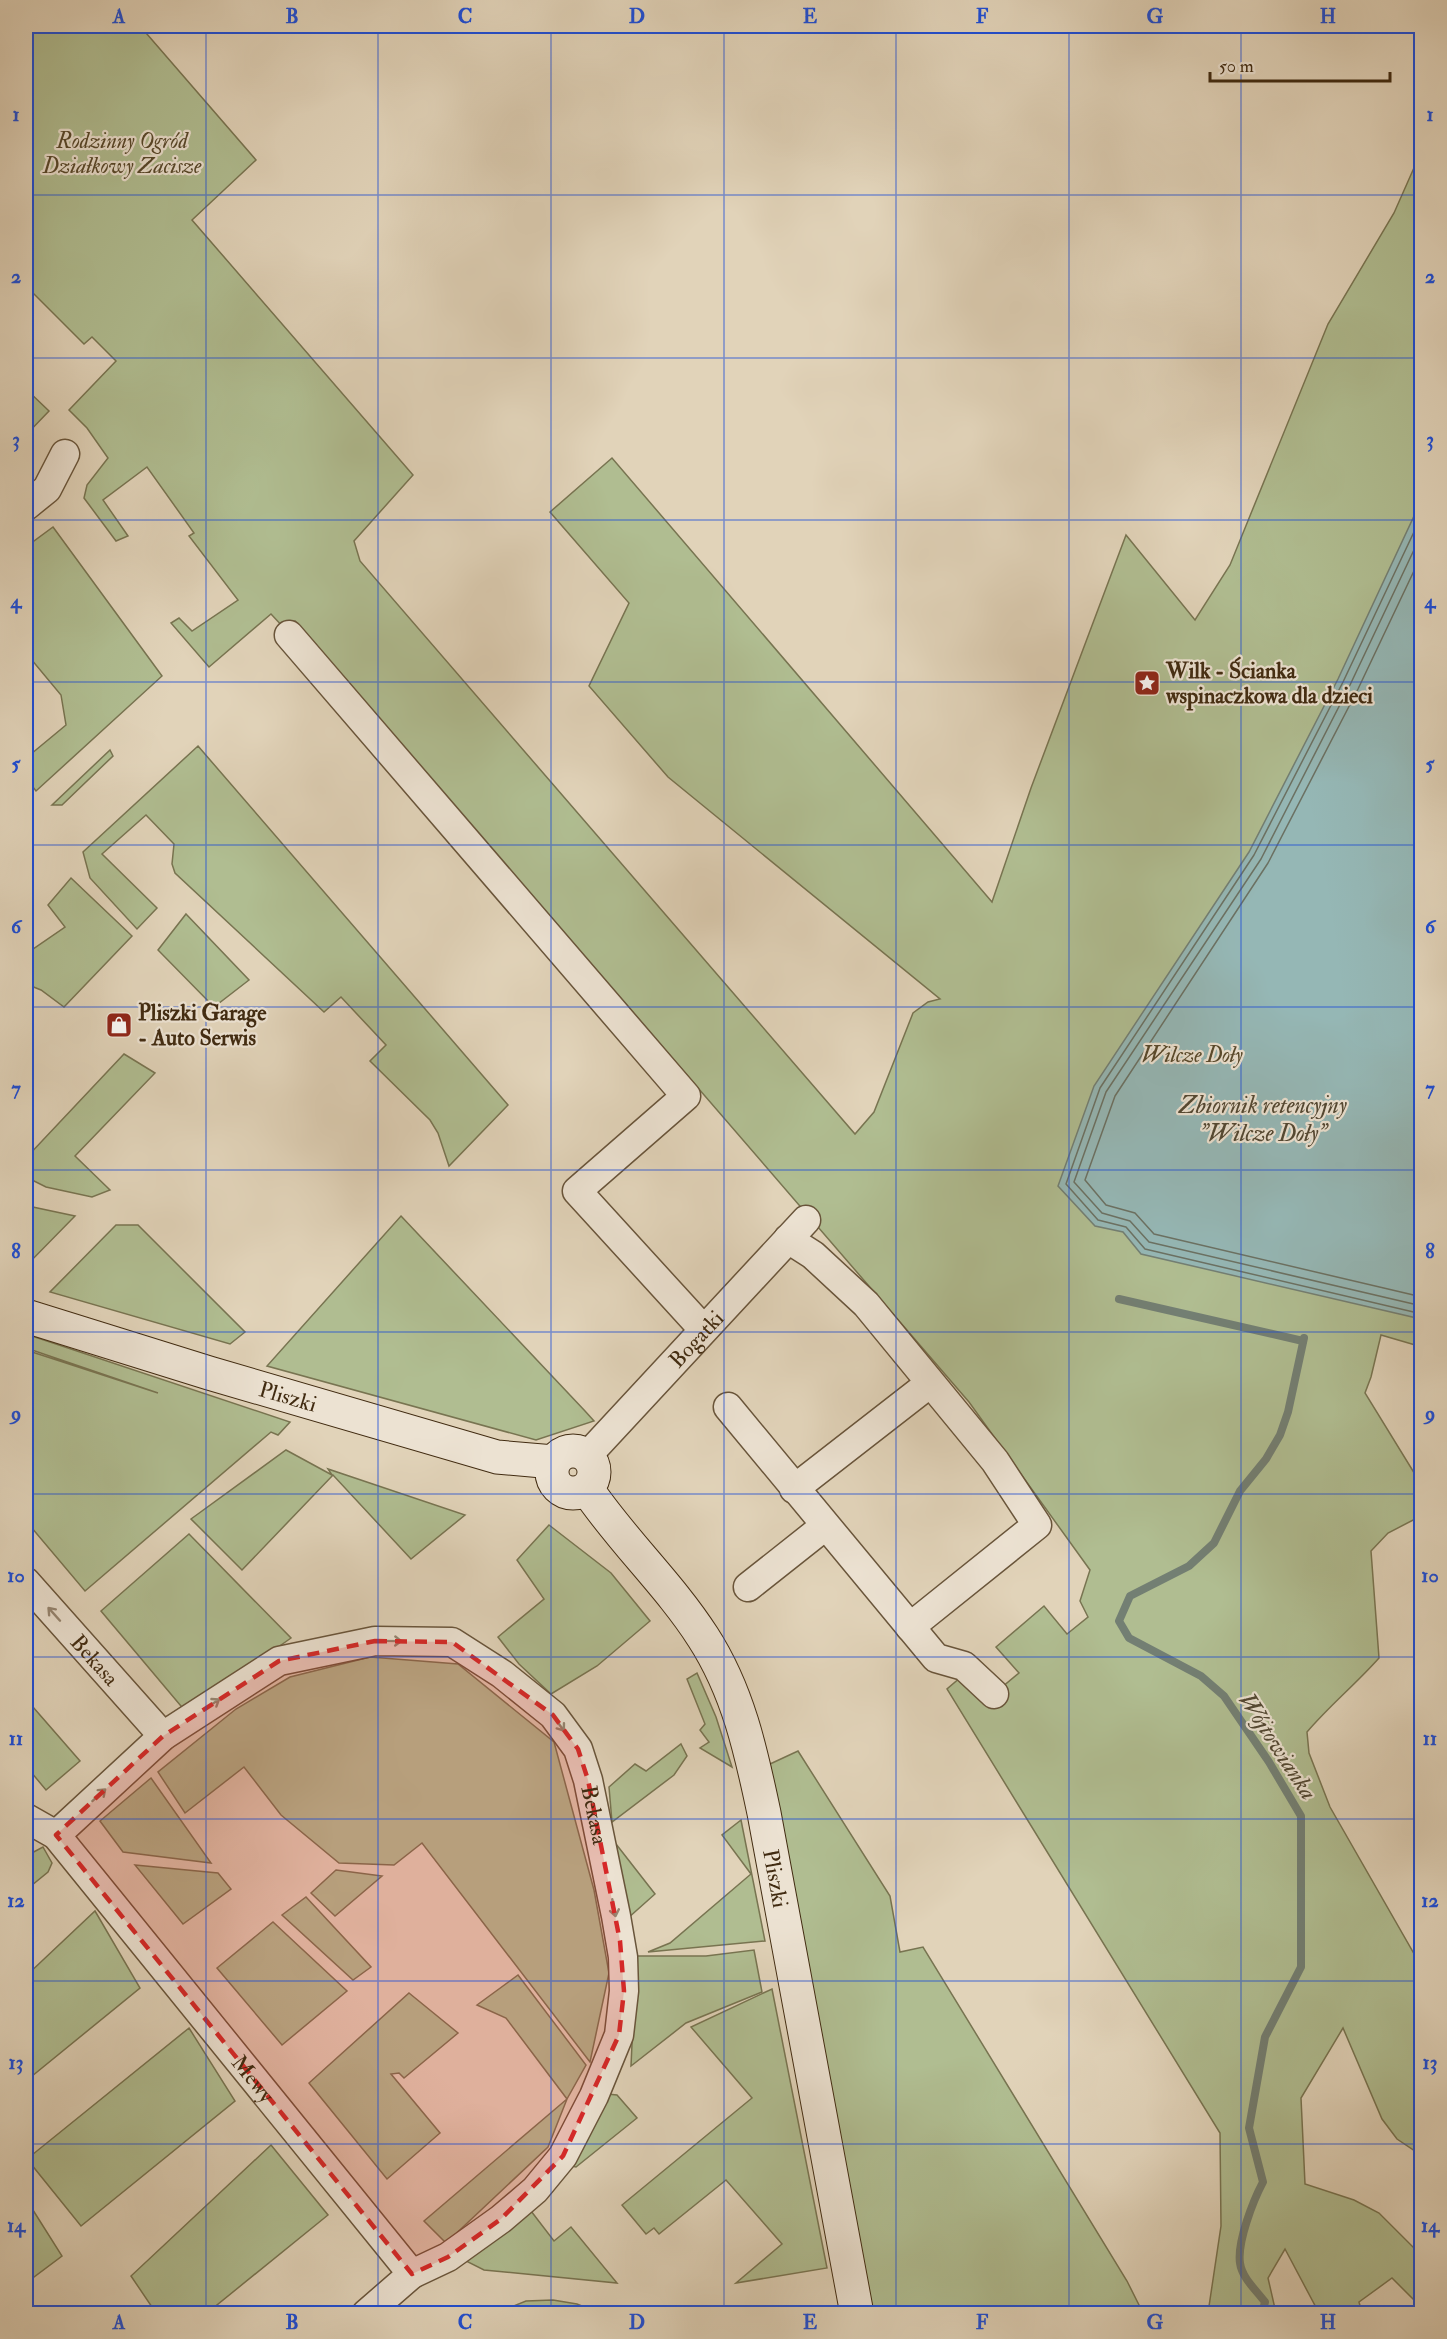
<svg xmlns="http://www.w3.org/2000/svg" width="1447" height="2339" font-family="'IM FELL Double Pica',serif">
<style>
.green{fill:#b0bd91;stroke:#787451;stroke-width:1.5}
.water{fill:#95b7b5;stroke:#737f73;stroke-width:1.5}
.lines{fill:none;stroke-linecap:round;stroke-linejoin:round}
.shore{stroke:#6b7163;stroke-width:1.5}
.stream{stroke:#737f73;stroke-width:8}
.street-casing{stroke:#69553b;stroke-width:31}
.secondary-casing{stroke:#412b11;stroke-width:35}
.street{stroke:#ece2d2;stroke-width:28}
.secondary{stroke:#ece2d2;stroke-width:33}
.oneway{stroke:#968672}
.marked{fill:#d62828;fill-opacity:0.2;stroke:#d62828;stroke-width:4.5;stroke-dasharray:12 8;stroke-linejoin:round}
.grid{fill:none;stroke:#1d4ed8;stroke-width:1.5;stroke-opacity:0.55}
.labels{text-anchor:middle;stroke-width:4.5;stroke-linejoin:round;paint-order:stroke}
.park-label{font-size:22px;font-style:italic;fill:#57482b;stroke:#ece2d2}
.poi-label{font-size:22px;font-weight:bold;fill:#412b11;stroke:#ece2d2;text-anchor:start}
.street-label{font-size:22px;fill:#412b11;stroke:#ece2d2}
.water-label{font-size:24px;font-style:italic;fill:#524732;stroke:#ece2d2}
.neatline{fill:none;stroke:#1d4ed8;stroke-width:2}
.grid-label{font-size:20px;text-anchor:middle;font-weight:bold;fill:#1d4ed8}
</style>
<rect width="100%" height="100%" fill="#e1d3b9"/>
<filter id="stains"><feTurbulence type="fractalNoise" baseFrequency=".00333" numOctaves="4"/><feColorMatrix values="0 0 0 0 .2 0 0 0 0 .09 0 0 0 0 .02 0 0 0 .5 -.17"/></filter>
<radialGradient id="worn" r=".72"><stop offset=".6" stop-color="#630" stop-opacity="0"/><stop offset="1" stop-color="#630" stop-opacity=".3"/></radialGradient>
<g class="green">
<path d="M 26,26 L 140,26 L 256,160 L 192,220 L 413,475 L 354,541 L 360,561 L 855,1134 L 874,1112 L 913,1013 L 928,1002 L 940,999 L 668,777 L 589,686 L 629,603 L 550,512 L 612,458 L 992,902 L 1031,788 L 1126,535 L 1195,620 L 1230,565 L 1328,324 L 1394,213 L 1421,152 L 1422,1347 L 1381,1335 L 1371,1377 L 1365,1393 L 1421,1484 L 1421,1516 L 1388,1533 L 1371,1551 L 1379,1658 C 1356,1684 1330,1705 1307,1732 L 1309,1753 L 1330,1807 L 1421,1966 L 1421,2155 L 1397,2139 L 1382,2119 L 1343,2028 L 1301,2098 L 1305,2184 L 1354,2200 L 1379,2213 L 1421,2255 L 1421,2307 L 1392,2278 L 1359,2302 L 1362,2313 L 1319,2313 L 1285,2249 L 1268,2278 L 1276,2313 L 1208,2313 L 1221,2226 L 1220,2133 L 947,1689 L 961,1677 L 984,1702 L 1019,1673 L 996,1647 L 1044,1606 L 1067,1634 L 1088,1617 L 1080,1601 L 1090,1570 L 969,1402 L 295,621 L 285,629 L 271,614 L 209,667 L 171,623 L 179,618 L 192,631 L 238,600 L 189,536 L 194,533 L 147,467 L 103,500 L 128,536 L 116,541 L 84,498 L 87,485 L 108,458 L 87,428 L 69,410 L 116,361 L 92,337 L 84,344 L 26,286 Z"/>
<path d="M 26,389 L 49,411 L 26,435 Z"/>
<path d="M 53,527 L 162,676 L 36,791 L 26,778 L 26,748 L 31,754 L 66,725 L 61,695 L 26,653 L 26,547 Z"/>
<path d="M 198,746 L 508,1105 L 449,1166 L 438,1133 L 430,1120 L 370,1061 L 386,1045 L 341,997 L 324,1012 L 175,873 L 172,864 L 174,844 L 146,815 L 102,854 L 157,908 L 137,929 L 90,878 L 83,852 Z"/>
<path d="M 110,750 L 113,756 L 62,805 L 52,805 Z"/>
<path d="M 71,878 L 132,936 L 64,1007 L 41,990 L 26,984 L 26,954 L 65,927 L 48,905 Z"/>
<path d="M 186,914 L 249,980 L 214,1007 L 158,950 Z"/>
<path d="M 124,1054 L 155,1073 L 75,1156 L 110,1190 L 92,1197 L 46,1187 L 26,1177 L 26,1158 Z"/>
<path d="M 28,1206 L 75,1216 L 26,1266 L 26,1208 Z"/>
<path d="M 401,1216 L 585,1411 L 594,1421 L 536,1440 L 267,1366 Z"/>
<path d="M 116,1225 L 138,1225 L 245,1332 L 230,1344 L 50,1292 Z"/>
<path d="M 26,1334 L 290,1422 L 278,1435 L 271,1432 L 85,1591 L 26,1521 L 26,1350 L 158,1393 L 26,1348 Z"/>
<path d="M 286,1450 L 332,1475 L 328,1469 L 465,1515 L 411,1559 L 333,1475 L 242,1570 L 191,1519 Z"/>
<path d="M 549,1525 L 611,1573 L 650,1621 L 597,1666 L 551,1694 L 519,1664 L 498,1637 L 544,1599 L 517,1560 Z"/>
<path d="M 189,1534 L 291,1638 L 186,1712 L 101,1611 Z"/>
<path d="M 370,1657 L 458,1664 L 554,1742 L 594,1890 L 609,1973 L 590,2062 L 422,1843 L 394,1865 L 339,1863 L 281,1815 L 244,1767 L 185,1813 L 158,1772 L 236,1709 L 290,1677 Z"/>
<path d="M 697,1673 L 716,1717 L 732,1767 L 700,1748 L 709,1742 L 700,1730 L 705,1724 L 687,1679 Z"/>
<path d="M 26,1699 L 80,1761 L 46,1790 L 31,1772 L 26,1776 Z"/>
<path d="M 681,1744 L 687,1756 L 674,1775 L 612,1822 L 609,1787 L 635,1764 L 646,1771 Z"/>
<path d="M 798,1751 L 890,1896 L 900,1952 L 923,1947 L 1127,2281 L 1143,2313 L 873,2313 L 770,1764 Z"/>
<path d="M 151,1778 L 211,1863 L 123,1852 L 100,1821 Z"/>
<path d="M 741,1820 L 765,1941 L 648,1952 L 670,1943 L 751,1874 L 722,1835 Z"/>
<path d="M 616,1844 L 655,1894 L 628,1918 Z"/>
<path d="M 43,1847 L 52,1863 L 48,1872 L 26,1890 L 26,1856 Z"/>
<path d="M 135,1865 L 218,1873 L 231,1889 L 183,1924 Z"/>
<path d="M 336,1870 L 382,1876 L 335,1916 L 311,1893 Z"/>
<path d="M 306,1897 L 371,1967 L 353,1980 L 282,1915 Z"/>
<path d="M 95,1911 L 140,1988 L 26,2081 L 26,1976 Z"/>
<path d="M 273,1922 L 347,1991 L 282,2045 L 217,1968 Z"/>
<path d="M 754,1950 L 762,1992 L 686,2023 L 631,2066 L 636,1956 L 706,1956 Z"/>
<path d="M 518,1975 L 586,2065 L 567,2099 L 548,2147 L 446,2243 L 424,2221 L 567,2099 L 506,2018 L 477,2005 Z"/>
<path d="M 772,1989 L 827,2268 L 736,2283 L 782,2244 L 726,2180 L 659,2234 L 654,2228 L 646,2234 L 622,2205 L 752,2098 L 691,2027 Z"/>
<path d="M 409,1993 L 458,2033 L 404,2078 L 399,2073 L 391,2074 L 440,2133 L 387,2179 L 309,2083 Z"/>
<path d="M 189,2028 L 235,2101 L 81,2226 L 27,2159 Z"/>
<path d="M 607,2094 L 617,2095 L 637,2118 L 576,2167 L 571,2166 Z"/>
<path d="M 271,2145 L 328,2215 L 207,2313 L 156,2313 L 131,2276 Z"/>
<path d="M 26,2199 L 62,2256 L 26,2283 Z"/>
<path d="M 531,2211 L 554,2241 L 571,2227 L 617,2283 L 484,2270 L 464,2260 Z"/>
<path d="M 553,2300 L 577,2304 L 599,2313 L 496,2313 L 526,2301 Z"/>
</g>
<path class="water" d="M 1421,501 L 1421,1319 L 1141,1254 L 1123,1232 L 1095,1226 L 1058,1186 L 1094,1086 L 1249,852 L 1338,679 Z"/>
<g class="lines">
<g class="shore">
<path d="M 1422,515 L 1343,682 L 1254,855 L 1100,1088 L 1066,1184 L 1098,1220 L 1126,1227 L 1145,1249 L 1422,1314"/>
<path d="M 1422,533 L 1350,685 L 1261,859 L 1106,1092 L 1074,1182 L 1102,1213 L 1130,1221 L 1149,1242 L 1422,1306"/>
<path d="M 1422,554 L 1358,689 L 1268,863 L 1115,1096 L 1085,1180 L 1106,1205 L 1135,1213 L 1154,1234 L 1422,1297"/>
</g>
<g class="stream">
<path d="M 1119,1299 L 1303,1341"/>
<path d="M 1262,2314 L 1265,2302 C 1256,2290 1242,2278 1240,2263 C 1237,2242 1253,2201 1263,2182 L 1249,2128 L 1265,2037 L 1301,1967 L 1301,1816 L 1269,1762 L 1224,1696 L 1201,1676 L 1129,1638 L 1119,1621 L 1130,1596 L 1189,1566 L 1214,1543 L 1240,1491 L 1266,1459 L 1280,1435 L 1288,1412 L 1304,1338"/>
</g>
<defs>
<g id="street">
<path d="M 26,506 L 47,489 L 65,454"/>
<path d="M 289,635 L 686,1096 L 577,1191 L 703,1329"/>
<path d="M 788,1239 L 813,1255 L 866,1304 L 995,1461 L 1037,1525 L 910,1627"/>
<path d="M 728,1407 L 936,1658 L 964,1666 L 994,1694"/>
<path id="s1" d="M 587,1456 L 806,1220"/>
<path d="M 794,1489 L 929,1384"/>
<path id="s2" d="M 26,1582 L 163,1736"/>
<path d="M 748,1587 L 825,1526"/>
<path id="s3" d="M 26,1818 L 56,1835 L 412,2274 L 366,2314"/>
<path id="s4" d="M 56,1835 L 163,1736 L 279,1661 L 375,1641 L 452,1642 L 502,1674 L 553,1715 L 578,1749 L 588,1780 L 616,1916 L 623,1957 L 624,1991 L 619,2035 L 594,2096 L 563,2156 L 535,2190 L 501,2219 L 448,2257 L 412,2274"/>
</g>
<g id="secondary">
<path id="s5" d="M 26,1316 L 209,1373 L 497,1457 L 554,1462"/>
<circle cx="573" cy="1472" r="21"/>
<path id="s6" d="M 587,1489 C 622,1541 669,1584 703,1637 C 738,1691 751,1751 764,1813 L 857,2314"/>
</g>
</defs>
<use href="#street" class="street-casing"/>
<use href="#secondary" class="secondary-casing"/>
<use href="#street" class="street"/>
<use href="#secondary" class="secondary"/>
</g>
<defs><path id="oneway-shaft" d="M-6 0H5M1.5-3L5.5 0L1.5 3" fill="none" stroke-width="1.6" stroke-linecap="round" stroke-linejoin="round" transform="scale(1.5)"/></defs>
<g class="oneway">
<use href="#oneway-shaft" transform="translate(54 1614) rotate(-132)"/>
<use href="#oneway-shaft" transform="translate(393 1641) rotate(1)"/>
<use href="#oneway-shaft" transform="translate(212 1704) rotate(-33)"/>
<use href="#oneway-shaft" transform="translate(559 1724) rotate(54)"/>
<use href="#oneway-shaft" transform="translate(99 1795) rotate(-42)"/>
<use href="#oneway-shaft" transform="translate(614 1908) rotate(79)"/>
</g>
<path class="marked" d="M 375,1641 L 452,1642 L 553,1715 L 578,1749 L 588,1780 L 620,1941 L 624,1991 L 619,2035 L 563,2156 L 501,2219 L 448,2257 L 412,2274 L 56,1835 L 163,1736 L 279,1661 Z"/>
<path class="grid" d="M 206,26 L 206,2314M 378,26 L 378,2314M 551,26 L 551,2314M 724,26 L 724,2314M 896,26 L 896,2314M 1069,26 L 1069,2314M 1241,26 L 1241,2314M 26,195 L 1422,195M 26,358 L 1422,358M 26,520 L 1422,520M 26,682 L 1422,682M 26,845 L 1422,845M 26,1007 L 1422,1007M 26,1170 L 1422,1170M 26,1332 L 1422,1332M 26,1494 L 1422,1494M 26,1657 L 1422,1657M 26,1819 L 1422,1819M 26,1981 L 1422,1981M 26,2144 L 1422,2144"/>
<defs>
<symbol id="sight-square" viewBox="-11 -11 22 22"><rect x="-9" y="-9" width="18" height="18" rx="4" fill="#8f2418" stroke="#ece2d2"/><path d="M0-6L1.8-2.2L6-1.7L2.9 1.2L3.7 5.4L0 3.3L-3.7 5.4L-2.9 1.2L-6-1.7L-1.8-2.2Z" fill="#fff"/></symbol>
<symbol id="shop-square" viewBox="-11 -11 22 22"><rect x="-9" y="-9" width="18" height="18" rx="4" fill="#8f2418" stroke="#ece2d2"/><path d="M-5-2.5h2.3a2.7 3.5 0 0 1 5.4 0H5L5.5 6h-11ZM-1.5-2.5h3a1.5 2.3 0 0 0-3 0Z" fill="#fff"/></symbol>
</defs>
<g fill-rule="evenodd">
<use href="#sight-square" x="1132" y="668" width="30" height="30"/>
<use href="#shop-square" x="104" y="1010" width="30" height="30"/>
</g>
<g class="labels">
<g class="park-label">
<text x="122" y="148">Rodzinny Ogród<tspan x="122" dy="25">Działkowy Zacisze</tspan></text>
<text x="1192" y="1062">Wilcze Doły</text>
</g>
<g class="poi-label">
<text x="1166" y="678">Wilk - Ścianka<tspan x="1166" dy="25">wspinaczkowa dla dzieci</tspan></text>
<text x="138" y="1020">Pliszki Garage<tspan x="138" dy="25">- Auto Serwis</tspan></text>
</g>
<g class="street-label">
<text dy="8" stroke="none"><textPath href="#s1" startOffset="160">Bogatki</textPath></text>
<text dy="8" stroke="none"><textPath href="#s5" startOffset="274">Pliszki</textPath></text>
<text dy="8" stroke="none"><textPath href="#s2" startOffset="104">Bekasa</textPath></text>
<text dy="8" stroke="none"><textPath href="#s4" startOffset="694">Bekasa</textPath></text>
<text dy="8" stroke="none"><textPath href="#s6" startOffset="442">Pliszki</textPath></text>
<text dy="8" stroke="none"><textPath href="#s3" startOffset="348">Mewy</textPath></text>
</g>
<g class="water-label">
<text x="1263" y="1113">Zbiornik retencyjny<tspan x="1263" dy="28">"Wilcze Doły"</tspan></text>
<text transform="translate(1278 1746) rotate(57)" y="8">Wójtowianka</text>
</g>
</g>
<rect width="1447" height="2339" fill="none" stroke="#e1d3b9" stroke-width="66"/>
<path d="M1210 72v9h180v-9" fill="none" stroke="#412b11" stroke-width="3"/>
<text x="1219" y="72" font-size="18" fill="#412b11" stroke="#ece2d2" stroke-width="4.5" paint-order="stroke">50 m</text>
<rect x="33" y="33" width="1381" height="2273" class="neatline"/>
<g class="grid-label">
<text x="119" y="23">A</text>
<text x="292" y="23">B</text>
<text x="465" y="23">C</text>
<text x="637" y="23">D</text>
<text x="810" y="23">E</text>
<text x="982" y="23">F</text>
<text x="1155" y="23">G</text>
<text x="1328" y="23">H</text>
<text x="16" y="121">1</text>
<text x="1430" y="121">1</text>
<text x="16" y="283">2</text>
<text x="1430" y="283">2</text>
<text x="16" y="446">3</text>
<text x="1430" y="446">3</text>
<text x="16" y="608">4</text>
<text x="1430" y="608">4</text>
<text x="16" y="770">5</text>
<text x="1430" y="770">5</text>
<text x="16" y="933">6</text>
<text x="1430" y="933">6</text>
<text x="16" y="1095">7</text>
<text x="1430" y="1095">7</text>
<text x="16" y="1258">8</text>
<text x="1430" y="1258">8</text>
<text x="16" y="1420">9</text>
<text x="1430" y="1420">9</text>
<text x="16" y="1582">10</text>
<text x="1430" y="1582">10</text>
<text x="16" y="1745">11</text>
<text x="1430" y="1745">11</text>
<text x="16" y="1907">12</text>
<text x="1430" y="1907">12</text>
<text x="16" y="2069">13</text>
<text x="1430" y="2069">13</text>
<text x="16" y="2232">14</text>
<text x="1430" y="2232">14</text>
<text x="119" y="2329">A</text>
<text x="292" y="2329">B</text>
<text x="465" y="2329">C</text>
<text x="637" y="2329">D</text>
<text x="810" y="2329">E</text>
<text x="982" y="2329">F</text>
<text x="1155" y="2329">G</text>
<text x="1328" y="2329">H</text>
</g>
<rect width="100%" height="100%" filter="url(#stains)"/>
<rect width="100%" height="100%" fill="url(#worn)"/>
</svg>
